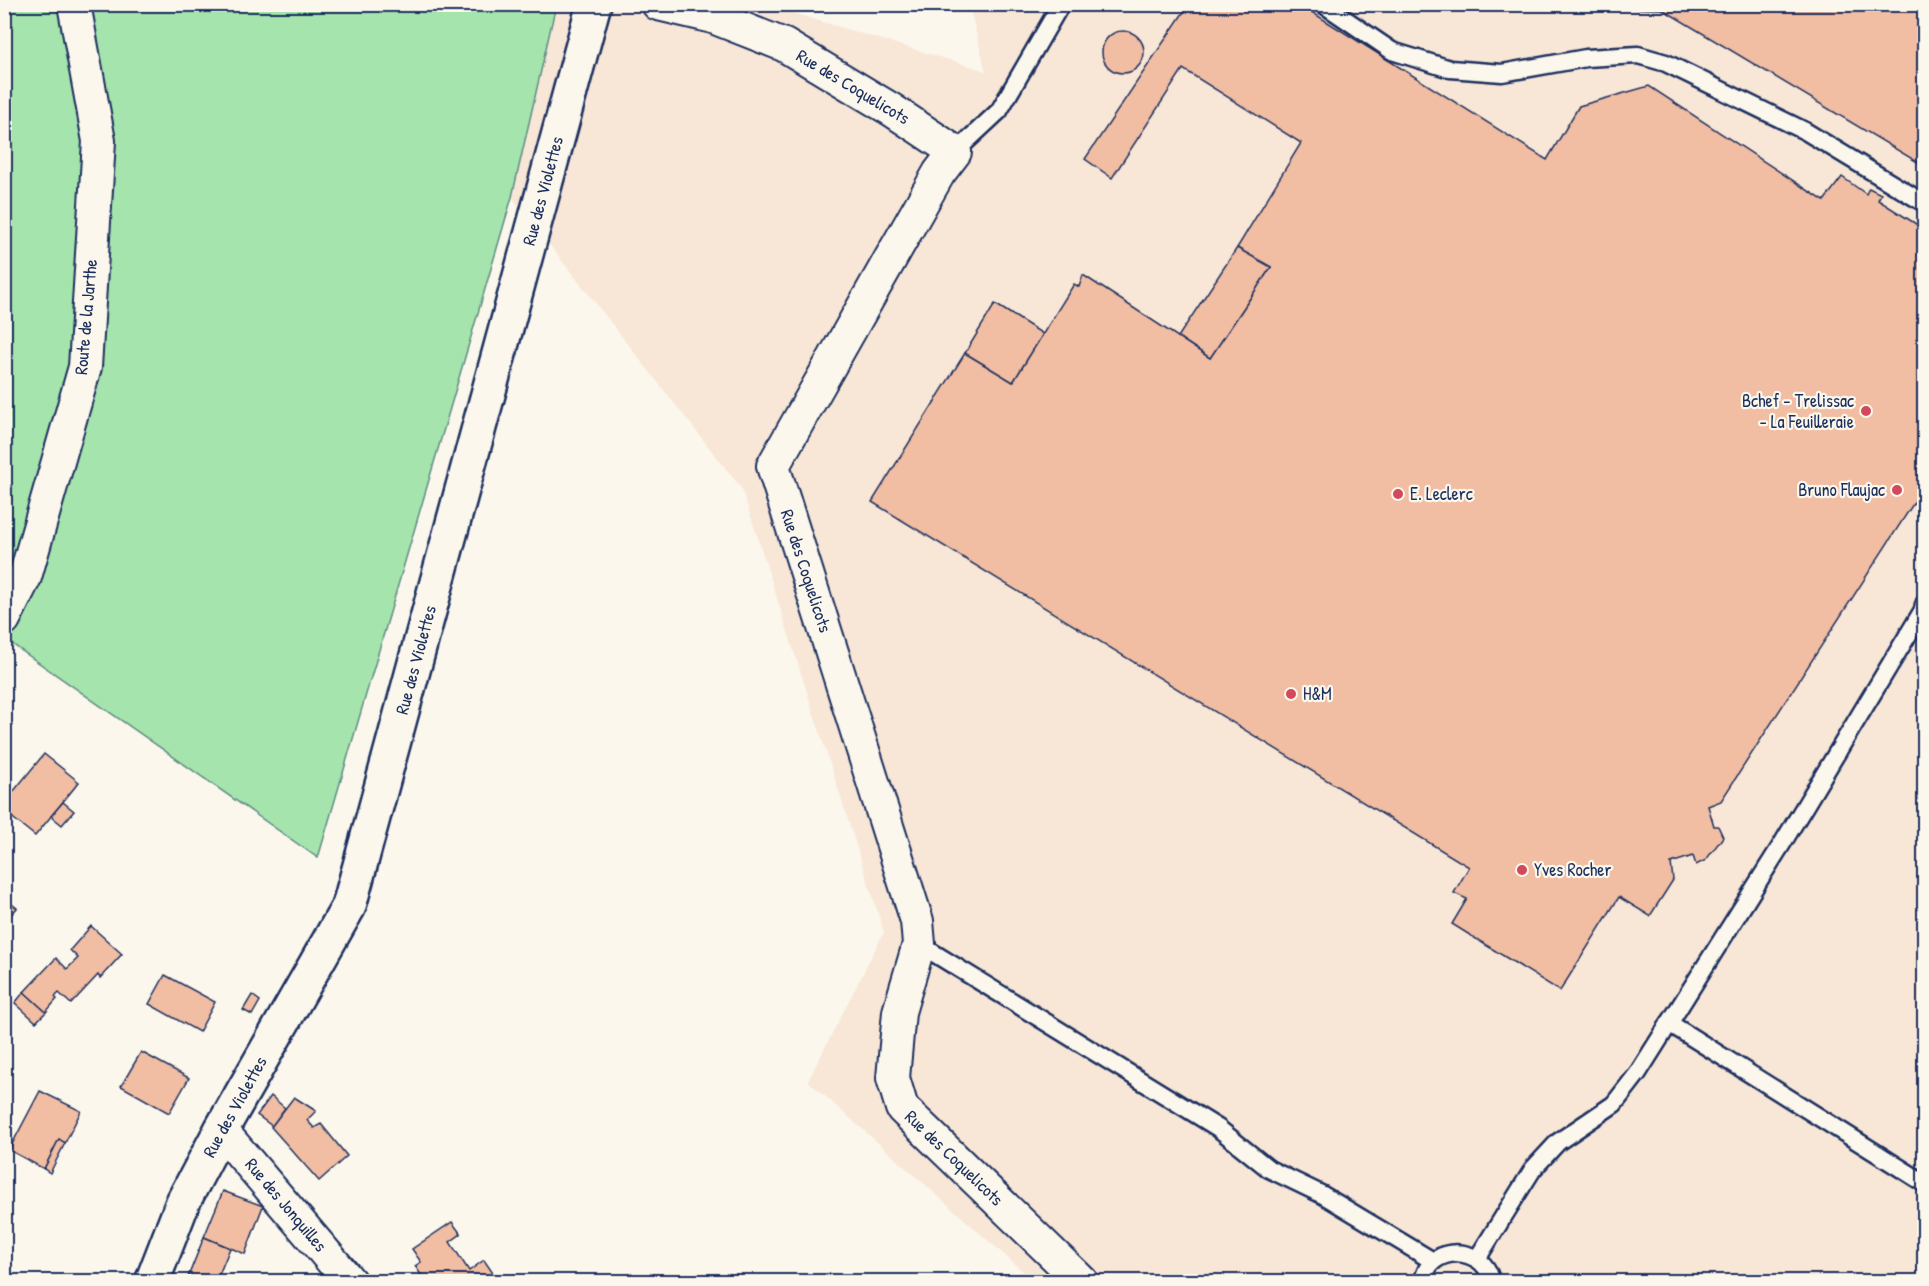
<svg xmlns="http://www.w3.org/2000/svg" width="1929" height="1286" font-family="'Patrick Hand',sans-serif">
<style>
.built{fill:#f8e6d6}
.green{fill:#a5e4ac;stroke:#608a85;stroke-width:1.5}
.building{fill:#f1bda3;stroke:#1b2f5e;stroke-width:1.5}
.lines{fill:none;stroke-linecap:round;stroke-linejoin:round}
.lane-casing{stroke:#1b2f5e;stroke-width:21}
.street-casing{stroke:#1b2f5e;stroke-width:36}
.secondary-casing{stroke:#1b2f5e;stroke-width:38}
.lane{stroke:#fbf7ec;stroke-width:16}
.street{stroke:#fbf7ec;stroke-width:32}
.secondary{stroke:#fbf7ec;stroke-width:33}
.poi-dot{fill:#d1495b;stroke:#fbf7ec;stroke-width:2}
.labels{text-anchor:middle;stroke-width:4.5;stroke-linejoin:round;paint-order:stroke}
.street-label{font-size:18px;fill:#1b2f5e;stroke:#fbf7ec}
.poi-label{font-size:18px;fill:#1b2f5e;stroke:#fbf7ec;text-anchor:start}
</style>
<rect width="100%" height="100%" fill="#fbf7ec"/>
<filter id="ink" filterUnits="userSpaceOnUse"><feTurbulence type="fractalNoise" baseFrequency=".0167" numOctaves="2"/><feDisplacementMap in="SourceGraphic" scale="12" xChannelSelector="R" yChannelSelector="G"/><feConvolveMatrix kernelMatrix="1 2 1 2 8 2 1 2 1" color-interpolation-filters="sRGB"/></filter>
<g filter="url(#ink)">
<path class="built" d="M 557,5 L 766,5 L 986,71 L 969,5 L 1924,5 L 1924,1281 L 1034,1281 L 808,1081 L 884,932 L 742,489 L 512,197 Z"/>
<path class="green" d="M 5,5 L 556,5 L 512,197 L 318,858 L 5,639 Z"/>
<g class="building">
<path d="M 1189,4 L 1299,4 L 1547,160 L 1579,106 L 1649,86 L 1824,201 L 1842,177 L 1866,194 L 1869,188 L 1881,194 L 1878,200 L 1924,229 L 1924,471 L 1922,471 L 1924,487 L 1721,801 L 1708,806 L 1714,826 L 1718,826 L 1723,837 L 1706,860 L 1696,865 L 1693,856 L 1671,863 L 1673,880 L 1650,916 L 1619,897 L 1560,991 L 1452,924 L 1467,899 L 1454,893 L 1469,867 L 872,502 L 965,353 L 1013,382 L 1074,284 L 1079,287 L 1083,275 L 1210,358 L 1271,267 L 1237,248 L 1301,143 L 1183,69 L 1112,178 L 1085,159 Z"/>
<path d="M 1440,4 L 1924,4 L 1924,166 L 1662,9 Z"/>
<circle cx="1123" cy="52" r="21"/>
<path d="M 1237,248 L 1271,267 L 1210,358 L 1178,337 Z"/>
<path d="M 995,304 L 1043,334 L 1013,382 L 965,353 Z"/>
<path d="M 44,754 L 79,782 L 35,836 L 4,811 L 4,803 Z"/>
<path d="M 63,802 L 74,811 L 62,825 L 51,816 Z"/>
<path d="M 4,898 L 17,908 L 4,922 Z"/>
<path d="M 91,926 L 122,954 L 100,978 L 98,975 L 71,1004 L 59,993 L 55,997 L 57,999 L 46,1012 L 24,992 L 56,958 L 67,969 L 78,958 L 70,950 Z"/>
<path d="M 165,975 L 215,1002 L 199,1032 L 149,1004 Z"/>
<path d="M 24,992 L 46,1012 L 36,1022 L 15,1003 Z"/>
<path d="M 252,995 L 260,1001 L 252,1015 L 243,1010 Z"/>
<path d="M 141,1052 L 189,1078 L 169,1113 L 121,1086 Z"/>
<path d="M 40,1091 L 81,1111 L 65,1143 L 59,1139 L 44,1169 L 9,1150 Z"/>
<path d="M 271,1096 L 285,1108 L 272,1126 L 257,1115 Z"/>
<path d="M 294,1097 L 316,1111 L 307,1120 L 314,1128 L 321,1124 L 347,1156 L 319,1181 L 271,1127 Z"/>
<path d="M 59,1139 L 65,1143 L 50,1173 L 44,1169 Z"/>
<path d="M 223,1191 L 263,1206 L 245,1254 L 204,1237 Z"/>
<path d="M 452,1222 L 461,1234 L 450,1242 L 469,1271 L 484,1260 L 497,1279 L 493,1282 L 426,1282 L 415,1266 L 421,1262 L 412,1249 Z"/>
<path d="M 204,1237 L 230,1248 L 216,1282 L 186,1282 Z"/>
</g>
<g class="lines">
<defs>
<g id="lane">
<path d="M 1323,4 L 1392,51 L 1450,69 L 1502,73 L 1586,58 L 1638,55 L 1666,63 L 1805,131 L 1924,203"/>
<path d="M 955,152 L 999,111 L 1061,4"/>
<path d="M 919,944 L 1218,1128 L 1269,1169 L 1323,1195 L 1433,1261"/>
<path d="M 1669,1023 L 1924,1183"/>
<path d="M 1477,1259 L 1533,1169 L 1558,1142 L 1614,1104 L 1638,1073 L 1782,844 L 1923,610 L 1924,604"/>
<path d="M 1422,1282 C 1425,1274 1427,1266 1434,1261 C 1454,1245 1488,1255 1491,1282"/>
</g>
<g id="street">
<path d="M 658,4 L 713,17 L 784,45 L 892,110 L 955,152 L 939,173 L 773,466 L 917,921 L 919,944 L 899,1012 L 893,1078 L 902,1108 L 1082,1282"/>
<path d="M 4,619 L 25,577 L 85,367 L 99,141 L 74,4"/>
<path d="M 221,1130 L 350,1282"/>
</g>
<path id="secondary" d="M 152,1282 L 183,1202 L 221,1130 L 349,906 L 594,4"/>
</defs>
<use href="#lane" class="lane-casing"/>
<use href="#street" class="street-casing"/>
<use href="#secondary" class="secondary-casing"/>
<use href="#lane" class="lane"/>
<use href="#street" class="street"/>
<use href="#secondary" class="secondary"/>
</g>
</g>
<g class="poi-dot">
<circle cx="1866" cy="411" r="6"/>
<circle cx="1897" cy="490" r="6"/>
<circle cx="1398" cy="494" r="6"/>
<circle cx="1291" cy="694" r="6"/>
<circle cx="1522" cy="870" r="6"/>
</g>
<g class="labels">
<g class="street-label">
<text transform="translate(853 87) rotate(31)" y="6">Rue des Coquelicots</text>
<text transform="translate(543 191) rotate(-75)" y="6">Rue des Violettes</text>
<text transform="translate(86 317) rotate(-85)" y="6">Route de la Jarthe</text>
<text transform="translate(806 571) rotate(72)" y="6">Rue des Coquelicots</text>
<text transform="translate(416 660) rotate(-75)" y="6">Rue des Violettes</text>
<text transform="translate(235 1107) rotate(-61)" y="6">Rue des Violettes</text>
<text transform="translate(954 1158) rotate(44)" y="6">Rue des Coquelicots</text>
<text transform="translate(286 1205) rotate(50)" y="6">Rue des Jonquilles</text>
</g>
<g class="poi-label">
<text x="1854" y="407" text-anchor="end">Bchef - Trelissac<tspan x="1854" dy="21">- La Feuilleraie</tspan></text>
<text x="1885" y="496" text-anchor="end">Bruno Flaujac</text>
<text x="1410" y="500">E. Leclerc</text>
<text x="1303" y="700">H&amp;M</text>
<text x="1534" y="876">Yves Rocher</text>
</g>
</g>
<rect width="1929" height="1286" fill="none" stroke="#fbf7ec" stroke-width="24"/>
<rect x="12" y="12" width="1905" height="1262" fill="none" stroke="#1b2f5e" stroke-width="2" filter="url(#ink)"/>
</svg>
